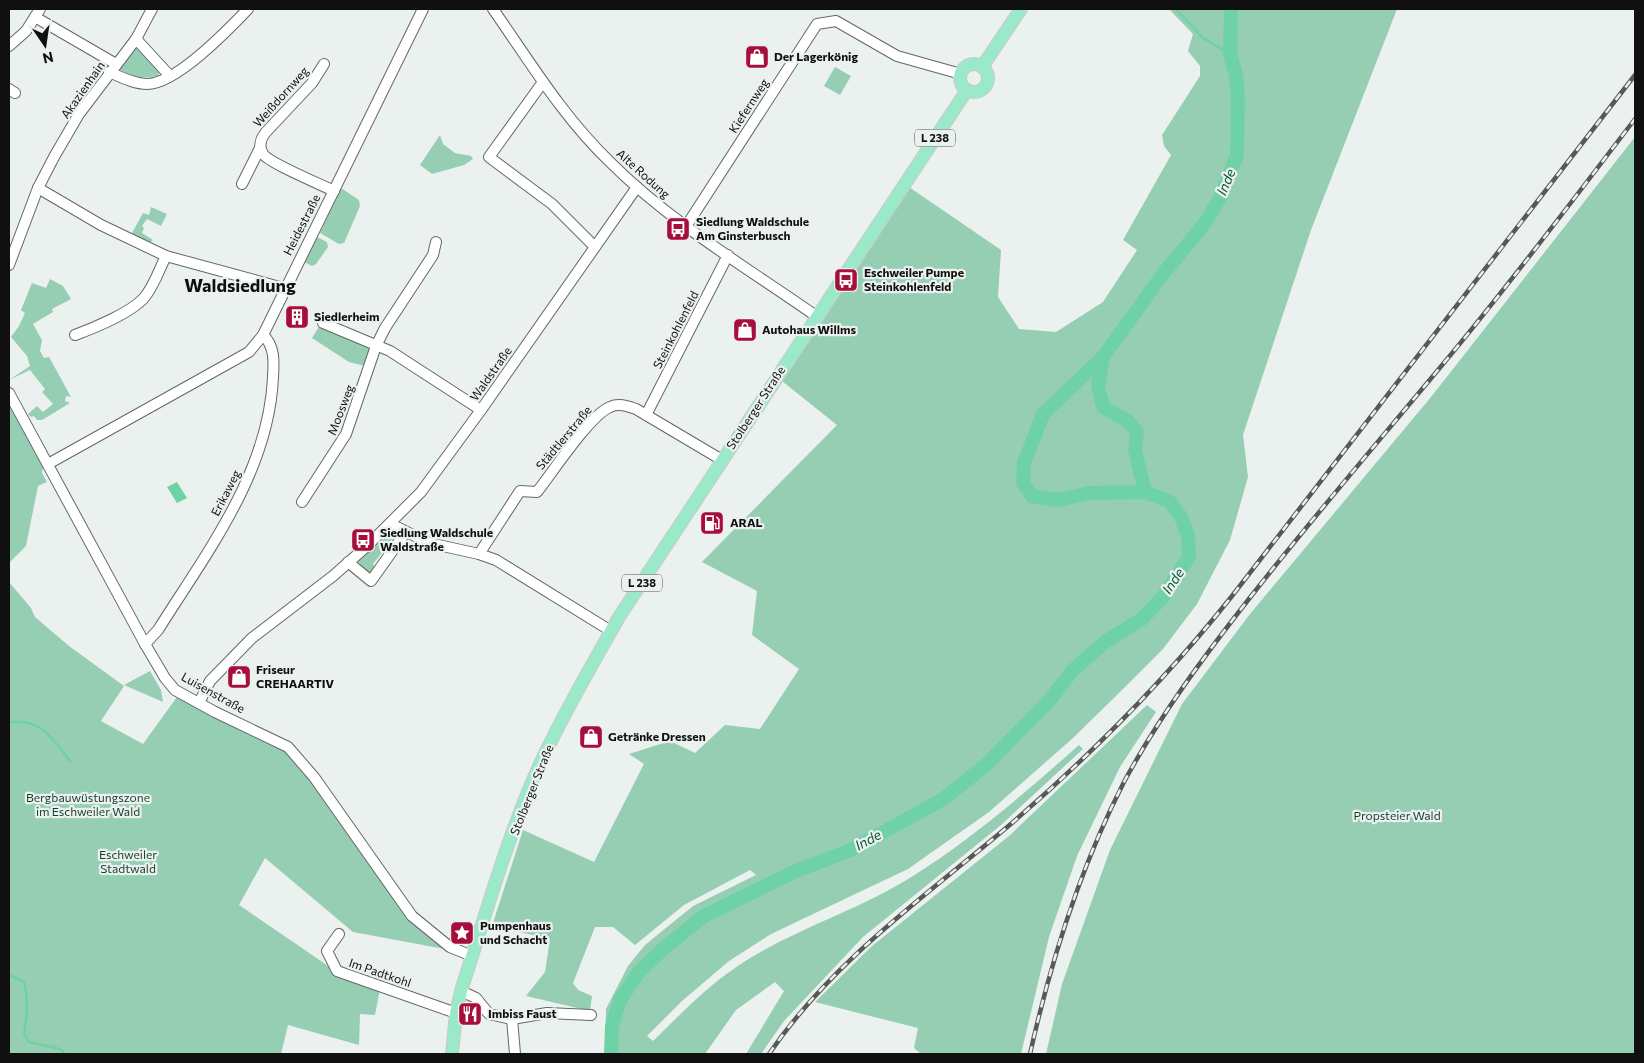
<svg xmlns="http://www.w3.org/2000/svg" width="1644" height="1063" font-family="Commissioner,sans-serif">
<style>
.green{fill:#96ceb3}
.water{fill:#6fd2a6}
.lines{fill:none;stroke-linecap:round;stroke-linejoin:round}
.stream{stroke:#6fd2a6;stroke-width:2.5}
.river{stroke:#6fd2a6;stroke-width:14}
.minor-casing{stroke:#636865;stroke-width:12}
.major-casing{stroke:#cacaca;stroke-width:14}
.minor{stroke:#fff;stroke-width:10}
.major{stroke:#9aeaca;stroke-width:12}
.rail-casing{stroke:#575958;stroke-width:4.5}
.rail{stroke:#ebf1ee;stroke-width:2.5;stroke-dasharray:8;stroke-linecap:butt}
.labels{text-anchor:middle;stroke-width:4.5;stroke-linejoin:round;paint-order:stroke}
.shield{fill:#ebf1ee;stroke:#515452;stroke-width:1}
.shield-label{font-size:11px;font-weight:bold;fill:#0f100f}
.poi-label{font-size:12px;font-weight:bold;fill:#0f100f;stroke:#ebf1ee;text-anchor:start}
.street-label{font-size:12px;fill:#0f100f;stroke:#ebf1ee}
.park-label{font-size:12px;fill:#133e2d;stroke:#ebf1ee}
.water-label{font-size:14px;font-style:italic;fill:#06593d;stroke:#ebf1ee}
.district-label{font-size:18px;font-weight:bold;fill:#0f100f;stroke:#ebf1ee}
</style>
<rect width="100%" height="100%" fill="#ebf1ee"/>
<g class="green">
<path d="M 1169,9 L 1397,9 L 1311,230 L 1243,435 L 1248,477 L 1230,540 L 1197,604 L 1163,649 L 1122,690 L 1073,738 L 989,812 L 908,869 L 771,934 L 729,961 L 682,1001 L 647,1036 L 653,1041 C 679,1016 705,988 735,968 C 790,930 856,912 913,876 C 973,838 1026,792 1079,745 L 1083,749 L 1001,825 L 863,937 L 784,1021 L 761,1054 L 746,1054 L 784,991 L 775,982 L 736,1010 L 705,1054 L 605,1054 L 606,1009 L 628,966 L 645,945 L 693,906 L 756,875 L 750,870 L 684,905 L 635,945 L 613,927 L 595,927 L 573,983 L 578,990 L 592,996 L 590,1011 L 526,996 L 545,972 L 550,939 L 492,926 L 523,830 L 594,862 L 644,764 L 629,754 L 670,741 L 695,753 L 725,725 L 760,729 L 799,669 L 752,635 L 757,591 L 702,562 L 837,425 L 782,381 L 909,187 L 1001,250 L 998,297 L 1019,329 L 1056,332 L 1103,302 L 1137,250 L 1123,240 L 1171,155 L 1164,146 L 1162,135 L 1200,76 L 1200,66 L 1188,51 L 1193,34 Z"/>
<path d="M 137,46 L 160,70 L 158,76 L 139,78 L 120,70 L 119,64 L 130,48 Z"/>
<path d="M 835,67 L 851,76 L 840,95 L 824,86 Z"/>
<path d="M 440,135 L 443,144 L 455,153 L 471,156 L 473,159 L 464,165 L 432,174 L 420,165 Z"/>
<path d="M 1635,137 L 1635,1054 L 1046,1054 L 1062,984 L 1110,850 L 1182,704 L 1250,614 L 1431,397 Z"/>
<path d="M 341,188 L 359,200 L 360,206 L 344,243 L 339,244 L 320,233 Z"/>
<path d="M 151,207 L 167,214 L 161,226 L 147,219 L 142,226 L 144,228 L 142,233 L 153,240 L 149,243 L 132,233 L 143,213 L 149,215 Z"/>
<path d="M 317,237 L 327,242 L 328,247 L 316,264 L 312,266 L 304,262 Z"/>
<path d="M 50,279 L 63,286 L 71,299 L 52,309 L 53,312 L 33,324 L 42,340 L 40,351 L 44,358 L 49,357 L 71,397 L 66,396 L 65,401 L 70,403 L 42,420 L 37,420 L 34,416 L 31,417 L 28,414 L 37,406 L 43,412 L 53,404 L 42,392 L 45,389 L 30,370 L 9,380 L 30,366 L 27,356 L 11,337 L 19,326 L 25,313 L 21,310 L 32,283 L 46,288 Z"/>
<path d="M 320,325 L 371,347 L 365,366 L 349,362 L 312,338 Z"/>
<path d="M 9,404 L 43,466 L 42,473 L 47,482 L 38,486 L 26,546 L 9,563 Z"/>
<path d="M 394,530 L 400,537 L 395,544 L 393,538 L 373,564 L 376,570 L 374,574 L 367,574 L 358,561 Z"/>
<path d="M 9,582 L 31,608 L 35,617 L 69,646 L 124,686 L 101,721 L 143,744 L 177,697 L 286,749 L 330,804 L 409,919 L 450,950 L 353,932 L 265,858 L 239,905 L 337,972 L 380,989 L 375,1015 L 360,1014 L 359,1045 L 288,1025 L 281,1054 L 9,1054 Z"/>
<path d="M 150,671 L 161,690 L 163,702 L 124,685 Z"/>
<path d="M 1147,705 L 1156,712 L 1120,767 L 1077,856 L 1049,937 L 1021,1054 L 921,1054 L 914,1048 L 918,1028 L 815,1002 L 872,946 L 1009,836 Z"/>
</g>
<path class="water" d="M 177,482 L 187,498 L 177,503 L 167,487 Z"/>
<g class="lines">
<g class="stream">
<path d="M 1176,9 L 1203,38 L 1230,54"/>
<path d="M 9,723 C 40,716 53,740 70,761"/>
<path d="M 9,975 L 24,982 C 29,1000 27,1015 24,1033 L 29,1042 L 60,1049 L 65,1054"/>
</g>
<g class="river">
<path d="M 1103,357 L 1098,386 L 1103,407 L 1129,422 L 1137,432 L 1135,450 L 1145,492"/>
<path d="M 611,1054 L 612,1026 L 620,1000 L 639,972 L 664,948 L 704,916 L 796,871 L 851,850 L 943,799 L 986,765 L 1049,701 L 1072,671 L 1105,642 L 1142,619 L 1163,597 L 1189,557 L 1188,536 L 1181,517 L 1169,501 L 1145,492 L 1089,493 L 1058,500 L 1032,496 L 1023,483 L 1024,463 L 1043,414 L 1103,357 L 1163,274 L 1205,223 L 1221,196 L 1237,155 L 1238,100 L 1236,75 L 1230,54 L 1231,9"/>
</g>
<defs>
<g id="minor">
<path d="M 493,9 C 530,62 563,117 610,162 C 671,223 746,267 816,316"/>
<path d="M 35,17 L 116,64"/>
<path d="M 136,39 L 170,76"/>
<path d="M 9,46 L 26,31 L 40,9"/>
<path d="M 324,64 L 312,83 L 266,132 C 261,138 258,146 263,154 C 269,163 320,184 334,191"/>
<path d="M 109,72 C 121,77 134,84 147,84 C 176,84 228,30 248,9"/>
<path d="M 543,82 L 489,157 L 552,204 L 595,247"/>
<path d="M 9,89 L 15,93"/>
<path d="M 242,184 L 260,148"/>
<path d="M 38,188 L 101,225 L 166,256 L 287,289"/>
<path d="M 685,228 L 817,24 L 836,21 L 897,56 L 961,74"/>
<path d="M 9,265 L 38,188 L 54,157 L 79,114 L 136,39 L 152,9"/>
<path d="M 323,323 L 390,351 L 481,410"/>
<path d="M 75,335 C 94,328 130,313 144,298 C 154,286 159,270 166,256"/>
<path d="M 9,393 L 145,644 L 165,678 L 175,690 L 215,712 L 288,747 L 314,777 L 412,916 L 450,947 L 472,956"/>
<path d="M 646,415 L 728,255"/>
<path d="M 48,464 L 249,352 L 263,335 L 423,9"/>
<path d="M 302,502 L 346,434 L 376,346 L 385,328 L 433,255 L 436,242"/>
<path d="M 391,524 L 429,543 L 479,554 L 496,560 L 611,631"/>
<path d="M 479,554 L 520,491 L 537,492 C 552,473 590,415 610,407 C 619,403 627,406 636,409 L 722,460"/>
<path d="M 348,562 L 371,581 L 405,533"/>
<path d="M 145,644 L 158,630 C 207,552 269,472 273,377 C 274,362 275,346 263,335"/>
<path d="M 199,703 L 210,681 L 252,638 L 333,576 L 367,546 L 421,492 L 481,410 L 637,187"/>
<path d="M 339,934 L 327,951 L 337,971 L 456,1013"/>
<path d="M 461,991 L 476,998 L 489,1014 L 512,1019 L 547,1013 L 591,1015"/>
<path d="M 512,1019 L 515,1054"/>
</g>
<g id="major">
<circle cx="974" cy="78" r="14"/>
<path d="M 982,67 L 1021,9"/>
<path d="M 452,1054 L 456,1013 L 461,991 C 485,917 508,834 540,764 C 563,714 592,665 619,617 L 967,90"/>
</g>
</defs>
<use href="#minor" class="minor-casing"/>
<use href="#major" class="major-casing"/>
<use href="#minor" class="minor"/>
<use href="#major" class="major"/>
<defs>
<g id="rail">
<path d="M 769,1054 C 833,960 926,896 1012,823 C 1092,754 1166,679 1232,596 L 1635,75"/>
<path d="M 1030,1054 C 1051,960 1080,868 1124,782 C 1160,715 1205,655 1252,595 C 1314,516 1379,441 1443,364 C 1510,284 1572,201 1635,119"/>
</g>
</defs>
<use href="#rail" class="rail-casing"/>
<use href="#rail" class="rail"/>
</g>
<defs>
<symbol id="shop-square" viewBox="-11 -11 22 22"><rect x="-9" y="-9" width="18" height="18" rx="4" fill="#a70e3c" stroke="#ebf1ee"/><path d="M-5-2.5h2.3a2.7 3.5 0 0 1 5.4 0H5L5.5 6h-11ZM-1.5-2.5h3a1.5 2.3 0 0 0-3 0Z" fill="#fff"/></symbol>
<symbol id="bus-square" viewBox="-11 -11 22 22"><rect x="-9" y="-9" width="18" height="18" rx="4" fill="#a70e3c" stroke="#ebf1ee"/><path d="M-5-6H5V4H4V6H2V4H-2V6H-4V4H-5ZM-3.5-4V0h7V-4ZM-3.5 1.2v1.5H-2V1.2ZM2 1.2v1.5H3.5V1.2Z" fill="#fff"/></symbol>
<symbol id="building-square" viewBox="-11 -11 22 22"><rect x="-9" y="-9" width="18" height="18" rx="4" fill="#a70e3c" stroke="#ebf1ee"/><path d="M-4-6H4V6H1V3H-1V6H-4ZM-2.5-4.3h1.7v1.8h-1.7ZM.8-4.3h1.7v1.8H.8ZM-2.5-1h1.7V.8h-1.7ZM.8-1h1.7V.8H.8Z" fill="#fff"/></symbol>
<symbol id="fuel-square" viewBox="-11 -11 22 22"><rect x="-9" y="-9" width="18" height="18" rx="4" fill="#a70e3c" stroke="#ebf1ee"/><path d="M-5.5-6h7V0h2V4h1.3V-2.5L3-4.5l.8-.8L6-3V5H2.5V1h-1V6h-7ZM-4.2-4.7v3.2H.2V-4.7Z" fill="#fff"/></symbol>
<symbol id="sight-square" viewBox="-11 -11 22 22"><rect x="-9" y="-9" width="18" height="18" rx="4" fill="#a70e3c" stroke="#ebf1ee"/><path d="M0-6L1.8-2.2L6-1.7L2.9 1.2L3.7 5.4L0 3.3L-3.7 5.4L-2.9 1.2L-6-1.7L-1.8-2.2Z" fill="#fff"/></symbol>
<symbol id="restaurant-square" viewBox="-11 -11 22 22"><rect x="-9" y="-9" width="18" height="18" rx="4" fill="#a70e3c" stroke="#ebf1ee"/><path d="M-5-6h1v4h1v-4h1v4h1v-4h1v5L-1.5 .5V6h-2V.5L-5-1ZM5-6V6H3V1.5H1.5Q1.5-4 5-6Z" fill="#fff"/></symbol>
</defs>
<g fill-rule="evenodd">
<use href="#shop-square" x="743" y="43" width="28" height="28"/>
<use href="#bus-square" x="664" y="215" width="28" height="28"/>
<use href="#bus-square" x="832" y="266" width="28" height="28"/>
<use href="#building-square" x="283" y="303" width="28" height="28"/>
<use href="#shop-square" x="731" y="316" width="28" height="28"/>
<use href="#fuel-square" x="698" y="509" width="28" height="28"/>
<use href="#bus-square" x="349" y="526" width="28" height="28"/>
<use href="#shop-square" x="225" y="663" width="28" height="28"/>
<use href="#shop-square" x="577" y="723" width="28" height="28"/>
<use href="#sight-square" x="448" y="919" width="28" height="28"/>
<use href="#restaurant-square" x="456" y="1000" width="28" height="28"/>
</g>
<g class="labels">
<g class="shield">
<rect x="915" y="129.5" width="40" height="17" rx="4"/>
<rect x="622" y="574.5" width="40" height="17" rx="4"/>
</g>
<g class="shield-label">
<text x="935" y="142">L 238</text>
<text x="642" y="587">L 238</text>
</g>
<g class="poi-label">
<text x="774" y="61">Der Lagerkönig</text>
<text x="696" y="226">Siedlung Waldschule<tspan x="696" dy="14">Am Ginsterbusch</tspan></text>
<text x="864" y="277">Eschweiler Pumpe<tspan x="864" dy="14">Steinkohlenfeld</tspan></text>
<text x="314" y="321">Siedlerheim</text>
<text x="762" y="334">Autohaus Willms</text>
<text x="730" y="527">ARAL</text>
<text x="380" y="537">Siedlung Waldschule<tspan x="380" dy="14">Waldstraße</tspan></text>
<text x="256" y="674">Friseur<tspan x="256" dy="14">CREHAARTIV</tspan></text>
<text x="608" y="741">Getränke Dressen</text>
<text x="480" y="930">Pumpenhaus<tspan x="480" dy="14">und Schacht</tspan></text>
<text x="488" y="1018">Imbiss Faust</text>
</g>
<g class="street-label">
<text transform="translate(83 90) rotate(-55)" y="4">Akazienhain</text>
<text transform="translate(281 97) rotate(-48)" y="4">Weißdornweg</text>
<text transform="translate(749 106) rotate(-57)" y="4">Kiefernweg</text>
<text transform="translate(643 174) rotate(42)" y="4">Alte Rodung</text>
<text transform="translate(302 225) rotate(-63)" y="4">Heidestraße</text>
<text transform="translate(676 330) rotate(-63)" y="4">Steinkohlenfeld</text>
<text transform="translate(491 374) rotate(-55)" y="4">Waldstraße</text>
<text transform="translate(756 408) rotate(-57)" y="4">Stolberger Straße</text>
<text transform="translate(341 410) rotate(-69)" y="4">Moosweg</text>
<text transform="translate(564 438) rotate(-50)" y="4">Städtlerstraße</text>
<text transform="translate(226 493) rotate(-63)" y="4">Erikaweg</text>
<text transform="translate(213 693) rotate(29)" y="4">Luisenstraße</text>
<text transform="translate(532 790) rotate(-68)" y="4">Stolberger Straße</text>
<text transform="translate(380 973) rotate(19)" y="4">Im Padtkohl</text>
</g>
<g class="park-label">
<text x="88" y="802">Bergbauwüstungszone<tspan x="88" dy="14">im Eschweiler Wald</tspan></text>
<text x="1397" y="820">Propsteier Wald</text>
<text x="128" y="859">Eschweiler<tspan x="128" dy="14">Stadtwald</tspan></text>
</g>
<g class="water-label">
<text transform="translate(1226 182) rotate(-67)" y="5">Inde</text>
<text transform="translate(1173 581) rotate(-57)" y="5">Inde</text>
<text transform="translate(868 840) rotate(-29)" y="5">Inde</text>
</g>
<g class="district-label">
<text x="240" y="292">Waldsiedlung</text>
</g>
</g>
<rect width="1644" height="1063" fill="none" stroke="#0f100f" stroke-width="20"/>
<g transform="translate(45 45) rotate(167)" stroke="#ebf1ee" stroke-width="4" paint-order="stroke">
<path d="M0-4L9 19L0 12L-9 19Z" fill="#0f100f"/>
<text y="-8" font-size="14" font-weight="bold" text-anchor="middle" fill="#0f100f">N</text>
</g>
</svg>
